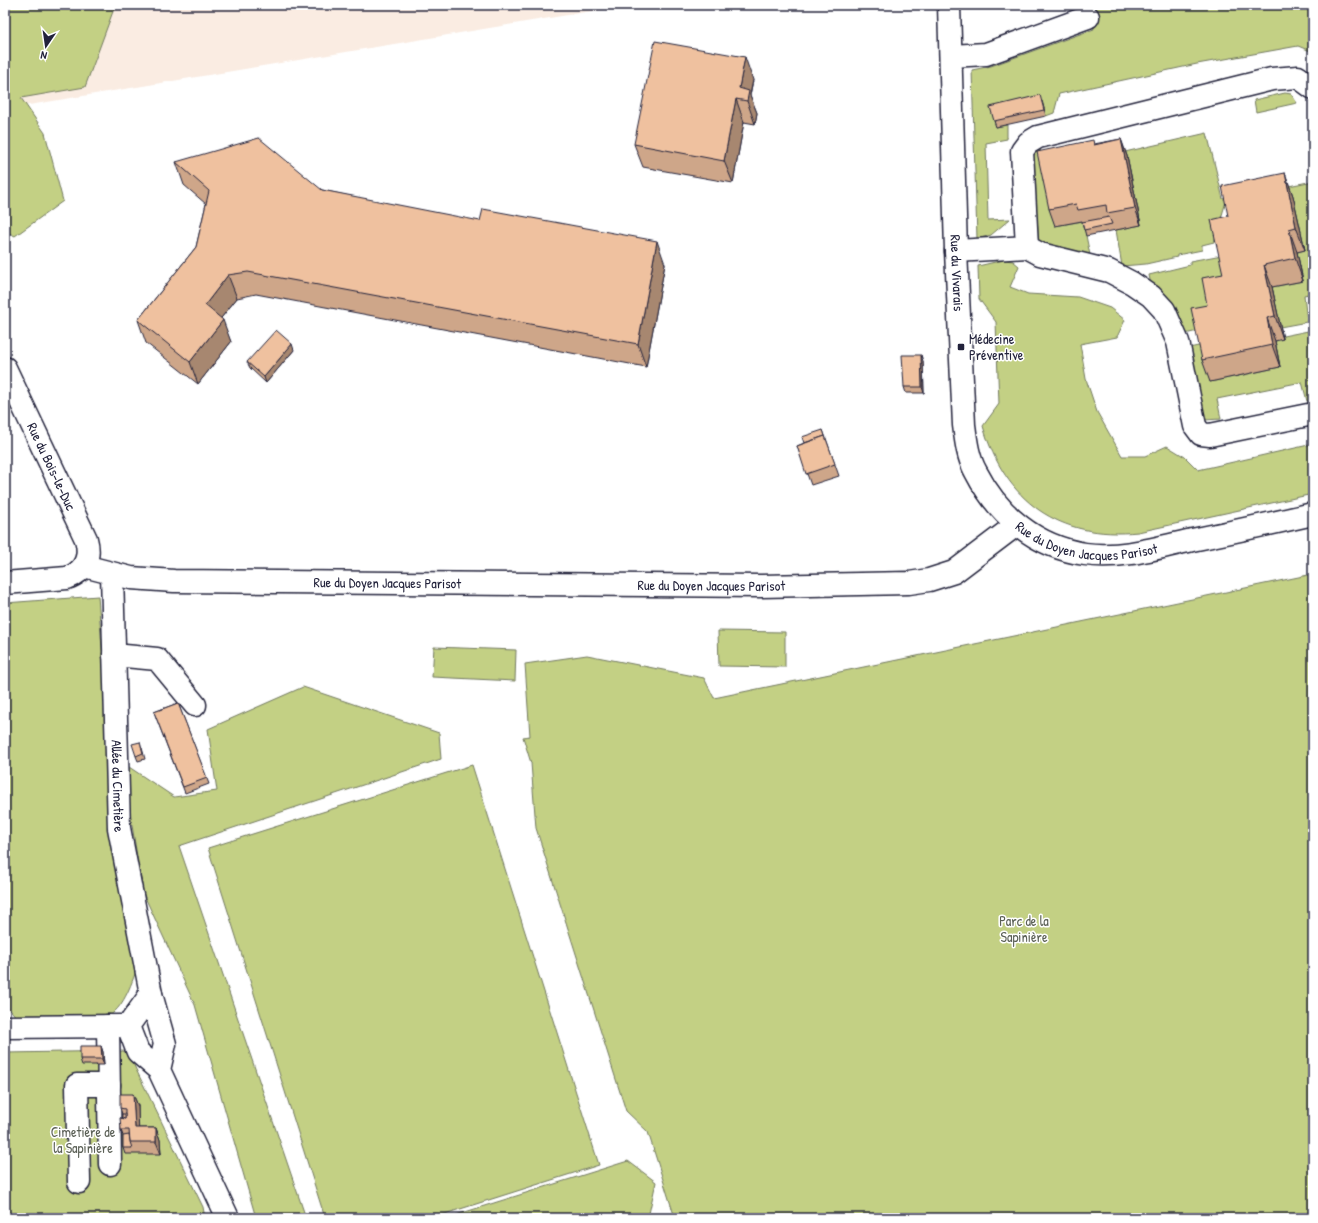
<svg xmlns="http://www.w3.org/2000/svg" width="1318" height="1223" font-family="'Patrick Hand',sans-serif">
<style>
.built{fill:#faece2}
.green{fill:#c3d084;stroke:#727960}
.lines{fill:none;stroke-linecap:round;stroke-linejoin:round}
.minor-casing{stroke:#22223b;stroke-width:25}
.minor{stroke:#fff;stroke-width:22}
.wall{fill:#cea689;stroke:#22223b}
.shaded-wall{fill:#a7876f;stroke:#22223b}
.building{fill:#efc19f;stroke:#22223b}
.poi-dot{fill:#22223b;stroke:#fff;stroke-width:1.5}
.labels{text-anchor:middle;stroke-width:3;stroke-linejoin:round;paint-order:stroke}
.street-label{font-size:14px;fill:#22223b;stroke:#fff}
.poi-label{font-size:14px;fill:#22223b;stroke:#fff;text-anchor:start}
.park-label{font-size:14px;fill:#5a5f55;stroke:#fff}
</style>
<rect width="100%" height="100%" fill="#fff"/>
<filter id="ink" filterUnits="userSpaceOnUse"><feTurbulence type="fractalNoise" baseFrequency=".025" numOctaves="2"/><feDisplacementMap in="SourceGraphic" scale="8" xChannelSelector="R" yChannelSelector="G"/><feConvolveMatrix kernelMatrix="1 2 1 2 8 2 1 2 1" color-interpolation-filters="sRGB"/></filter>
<g filter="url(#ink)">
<path class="built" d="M 5,5 L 628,5 L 5,109 Z"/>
<g class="green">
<path d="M 5,5 L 115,6 L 85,87 L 21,98 L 45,133 L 63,201 L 15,236 L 5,231 Z"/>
<path d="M 1084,5 L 1313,5 L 1313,52 L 1298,46 L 1197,64 L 1059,94 L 1054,113 L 1046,116 L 1042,101 L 996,127 L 1007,125 L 1007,139 L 986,143 L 988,220 L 1010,219 L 991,235 L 977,239 L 972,70 L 991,66 L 1094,29 Z"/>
<path d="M 1285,93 L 1291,94 L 1297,103 L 1256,112 L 1254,100 Z"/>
<path d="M 1207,133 L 1223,199 L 1227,198 L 1214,242 L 1202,245 L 1202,250 L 1177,255 L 1177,257 L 1146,264 L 1122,266 L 1116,230 L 1141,225 L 1127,156 L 1099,158 Z"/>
<path d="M 1040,149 L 1055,226 L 1083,221 L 1090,255 L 1071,252 L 1037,242 L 1033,156 L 1035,151 Z"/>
<path d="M 1313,181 L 1313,293 L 1304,295 L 1307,322 L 1280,327 L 1272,287 L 1303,281 L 1297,252 L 1305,250 L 1240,196 Z"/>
<path d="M 1222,255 L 1231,297 L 1215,327 L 1185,334 L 1151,285 L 1149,275 L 1190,265 L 1190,261 Z"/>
<path d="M 1004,260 L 1013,261 L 1019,266 L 1010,287 L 1028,294 L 1078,297 L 1110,308 L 1125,320 L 1117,337 L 1080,344 L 1086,379 L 1097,412 L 1122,456 L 1145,456 L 1167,446 L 1185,457 L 1198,470 L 1313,444 L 1313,494 L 1138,532 C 1059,540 1005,501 983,426 L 999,404 L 996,322 L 979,299 L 978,266 Z"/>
<path d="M 1308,331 L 1313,373 L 1313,400 L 1307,401 L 1302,382 L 1217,399 L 1221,419 L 1205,420 L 1189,348 L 1203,345 L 1210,382 L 1280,367 L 1275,341 L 1283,339 L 1283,336 Z"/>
<path d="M 1313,574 L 1313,1218 L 675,1218 L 648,1132 L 626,1111 L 536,828 L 531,763 L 523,737 L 530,736 L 525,664 L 587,655 L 704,678 L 714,698 Z"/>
<path d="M 98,596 L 104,675 L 138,965 C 133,980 124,1007 110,1015 C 91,1025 40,1019 18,1019 L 5,1004 L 5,603 Z"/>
<path d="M 718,631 L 785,632 L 785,667 L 719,666 Z"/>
<path d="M 434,647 L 516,650 L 515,681 L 432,677 Z"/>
<path d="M 303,687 L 439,733 L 441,759 L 179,846 L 306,1218 L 256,1218 L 195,1005 L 143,893 L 126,788 L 129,767 L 174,797 L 217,791 L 208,729 Z"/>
<path d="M 472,765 L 599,1165 L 432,1218 L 325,1218 L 208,848 Z"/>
<path d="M 127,1051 L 203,1207 L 205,1218 L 5,1218 L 5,1053 Z"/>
<path d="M 628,1161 L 656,1182 L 648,1218 L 446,1218 Z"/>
</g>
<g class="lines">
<defs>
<g id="minor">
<path id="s1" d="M 949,5 L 956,251 L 964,425 C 966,441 968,458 976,472 C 998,515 1036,547 1085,554 C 1120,559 1157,548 1192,540 C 1232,532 1273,523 1313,514"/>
<path d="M 951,56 L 986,54 L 1088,17"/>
<path d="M 1027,247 L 1022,151 L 1028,143 L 1038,137 L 1272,79 L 1298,77 L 1313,88"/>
<path d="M 956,251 L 1027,247 L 1040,254 L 1109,271 L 1132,283 L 1151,296 L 1164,310 L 1178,342 L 1195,426 L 1201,434 L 1210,435 L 1313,414"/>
<path id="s2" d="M 5,368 L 86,539 C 91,557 85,572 67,578 L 5,583"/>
<path id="s3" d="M 84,566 L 131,578 L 174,581 L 761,586 L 909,583 L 929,580 L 954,572 L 1016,525"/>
<path id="s4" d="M 112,574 L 119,828 L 151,994"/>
<path d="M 114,655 L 157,659 L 195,705"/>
<path d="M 108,1026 L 110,1164"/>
<path d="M 5,1027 L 122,1026"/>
<path d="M 159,1070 L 165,1044 L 151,994 L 128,1026 L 138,1052 L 159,1070 L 228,1218"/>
<path d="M 79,1182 L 77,1085 L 109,1085"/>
</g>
</defs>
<use href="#minor" class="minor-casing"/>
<use href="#minor" class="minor"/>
</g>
<g class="wall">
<path d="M 753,80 L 750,95 L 757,113 L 755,124 L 744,122 L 733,183 L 643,167 L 634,144 Z"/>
<path d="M 1042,101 L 1046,116 L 996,127 L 994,121 Z"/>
<path d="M 1121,139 L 1127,156 L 1141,225 L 1086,236 L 1082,221 L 1055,226 L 1049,209 L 1094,144 Z"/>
<path d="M 176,162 L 322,190 L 665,264 L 646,367 L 256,294 L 237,298 L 221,318 L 231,342 L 198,384 L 146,343 L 138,320 L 196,247 L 206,204 L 184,185 Z"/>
<path d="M 1285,173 L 1293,196 L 1305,250 L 1297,252 L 1303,281 L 1272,287 L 1283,339 L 1275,341 L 1280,367 L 1210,382 L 1202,360 L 1207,305 L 1223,274 L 1228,216 Z"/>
<path d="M 294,350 L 266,383 L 250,368 L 247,362 Z"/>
<path d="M 923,361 L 924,393 L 906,393 L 904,387 Z"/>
<path d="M 823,430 L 839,476 L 811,485 L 797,446 L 804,443 Z"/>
<path d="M 178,703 L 209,784 L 185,793 L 154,712 Z"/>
<path d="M 142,748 L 145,759 L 138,761 L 136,756 Z"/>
<path d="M 101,1046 L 103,1052 L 104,1065 L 82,1065 L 80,1059 Z"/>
<path d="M 133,1094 L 138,1106 L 138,1128 L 156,1128 L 160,1140 L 161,1154 L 125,1154 L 123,1148 L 123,1136 L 121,1130 L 122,1118 L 122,1114 L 120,1108 Z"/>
</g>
<g class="shaded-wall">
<path d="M 745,57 L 753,80 L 750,95 L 757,113 L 755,124 L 747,101 L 739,88 Z"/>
<path d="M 736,99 L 744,122 L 733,183 L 724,161 Z"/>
<path d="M 1121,139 L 1127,156 L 1141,225 L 1135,208 Z"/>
<path d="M 1285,173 L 1293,196 L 1305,250 L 1296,227 Z"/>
<path d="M 1289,229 L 1297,252 L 1303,281 L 1295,258 Z"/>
<path d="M 657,241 L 665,264 L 646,367 L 638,344 Z"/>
<path d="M 1264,265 L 1272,287 L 1283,339 L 1275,316 Z"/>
<path d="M 228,275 L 237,298 L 214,327 L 205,305 Z"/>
<path d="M 1267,318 L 1275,341 L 1280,367 L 1272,345 Z"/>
<path d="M 223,320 L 231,342 L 198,384 L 190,362 Z"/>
<path d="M 292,344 L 294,350 L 266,383 L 264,377 Z"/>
<path d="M 921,355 L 923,361 L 924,393 L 922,387 Z"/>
<path d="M 101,1046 L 103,1052 L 104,1065 L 102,1059 Z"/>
<path d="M 133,1094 L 138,1106 L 139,1140 L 135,1128 Z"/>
<path d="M 156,1128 L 160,1140 L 161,1154 L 156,1142 Z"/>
</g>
<g class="building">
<path d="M 655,41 L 745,57 L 739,88 L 749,91 L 747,101 L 736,99 L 724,161 L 634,144 Z"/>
<path d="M 1040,95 L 1044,110 L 994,121 L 990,107 Z"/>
<path d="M 259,138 L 322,190 L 480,221 L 483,209 L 657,241 L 638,344 L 248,272 L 228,275 L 205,305 L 223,320 L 190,362 L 138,320 L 196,247 L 209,191 L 176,162 Z"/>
<path d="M 1121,139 L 1135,208 L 1107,213 L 1106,205 L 1078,210 L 1076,204 L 1049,209 L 1037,152 L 1093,140 L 1094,145 Z"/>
<path d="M 1285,173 L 1296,227 L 1289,229 L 1295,258 L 1264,265 L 1275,316 L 1267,318 L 1272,345 L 1202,360 L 1191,308 L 1207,305 L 1202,278 L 1223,274 L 1211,220 L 1228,216 L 1222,186 Z"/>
<path d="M 1109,217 L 1112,224 L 1084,230 L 1082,222 Z"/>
<path d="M 276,330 L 292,344 L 264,377 L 247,362 Z"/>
<path d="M 902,355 L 921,355 L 922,387 L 904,387 Z"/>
<path d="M 823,430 L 825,436 L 804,443 L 802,437 Z"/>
<path d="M 825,436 L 835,464 L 806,474 L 797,446 Z"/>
<path d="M 178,703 L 207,778 L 183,787 L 154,712 Z"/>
<path d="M 140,742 L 143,753 L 136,756 L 132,744 Z"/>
<path d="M 80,1046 L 101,1046 L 102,1059 L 80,1059 Z"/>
<path d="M 120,1094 L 133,1094 L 135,1128 L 156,1128 L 156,1142 L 130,1142 L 129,1130 L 121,1130 L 120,1118 L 125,1119 L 125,1109 L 120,1108 Z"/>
<path d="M 122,1114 L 125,1114 L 125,1119 L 122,1118 Z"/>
<path d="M 129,1135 L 130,1142 L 132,1148 L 123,1148 L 123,1136 Z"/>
</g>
</g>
<rect class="poi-dot" x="957" y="343" width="8" height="8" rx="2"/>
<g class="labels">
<g class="street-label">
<text dy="5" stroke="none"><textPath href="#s1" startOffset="268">Rue du Vivarais</textPath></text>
<text dy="5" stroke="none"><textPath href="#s2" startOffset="109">Rue du Bois-le-Duc</textPath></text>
<text dy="5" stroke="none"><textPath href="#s1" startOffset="610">Rue du Doyen Jacques Parisot</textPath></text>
<text dy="5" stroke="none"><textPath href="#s3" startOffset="305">Rue du Doyen Jacques Parisot</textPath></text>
<text dy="5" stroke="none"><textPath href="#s3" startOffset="629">Rue du Doyen Jacques Parisot</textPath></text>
<text dy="5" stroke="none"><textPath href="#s4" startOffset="212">Allée du Cimetière</textPath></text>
</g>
<g class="poi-label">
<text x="969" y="344">Médecine<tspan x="969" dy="16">Préventive</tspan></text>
</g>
<g class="park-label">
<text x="1024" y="926">Parc de la<tspan x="1024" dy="16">Sapinière</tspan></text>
<text x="83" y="1137">Cimetière de<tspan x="83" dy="16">la Sapinière</tspan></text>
</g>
</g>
<rect width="1318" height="1223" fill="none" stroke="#fff" stroke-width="20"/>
<rect x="10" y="10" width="1298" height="1203" fill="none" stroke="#22223b" stroke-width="1.5" filter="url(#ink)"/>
<g transform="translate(46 46) rotate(193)" stroke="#ffffff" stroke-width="3" paint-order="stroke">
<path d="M0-3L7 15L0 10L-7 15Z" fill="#22223b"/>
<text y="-6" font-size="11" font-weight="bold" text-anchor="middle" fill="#22223b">N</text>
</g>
</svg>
